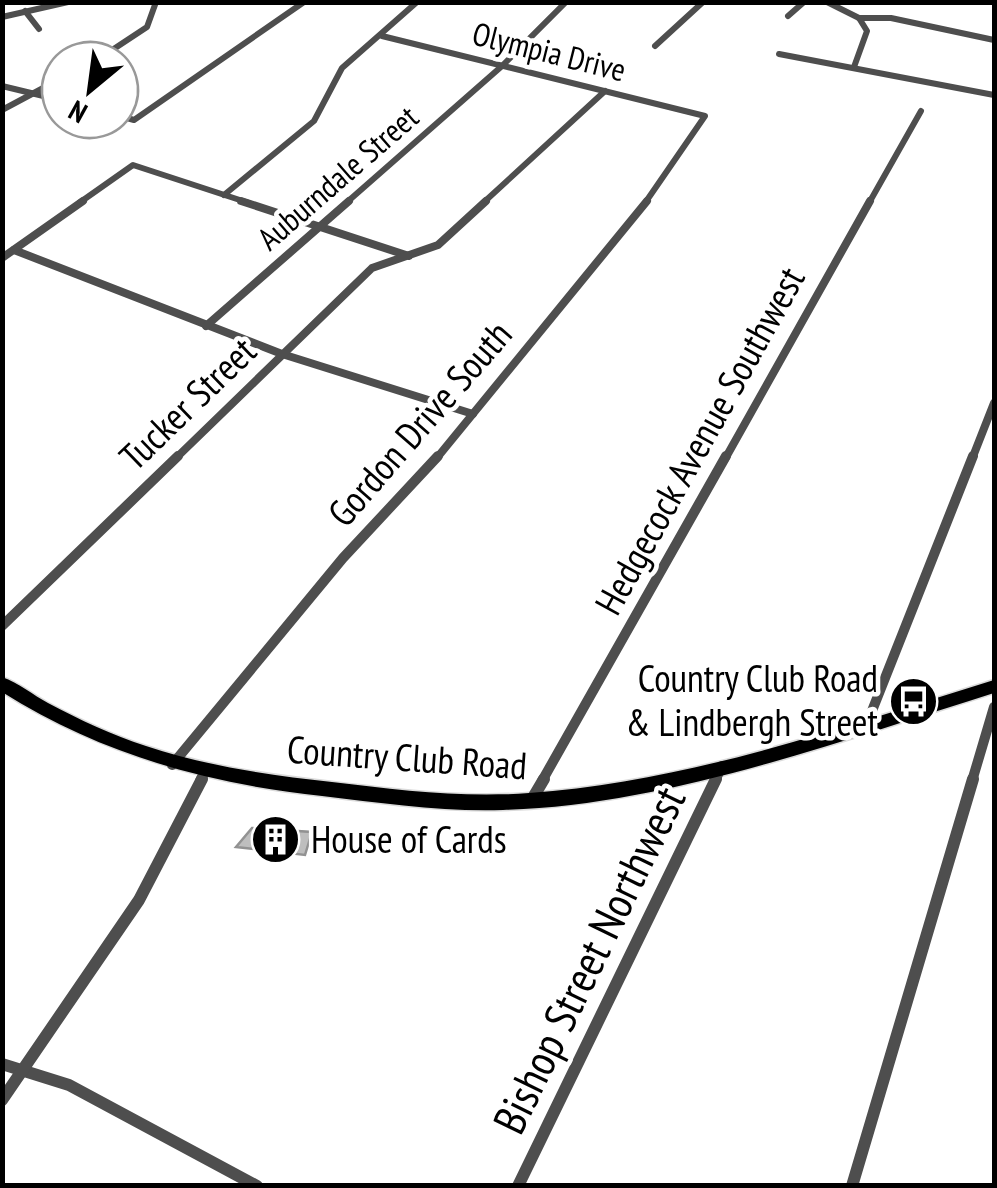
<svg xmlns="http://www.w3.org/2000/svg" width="997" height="1188" font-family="'PT Sans Narrow',sans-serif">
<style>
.building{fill:#bebebe;stroke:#929292;stroke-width:2.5}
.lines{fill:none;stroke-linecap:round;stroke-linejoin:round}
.primary-casing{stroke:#dbdbdb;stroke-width:3}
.street-far3{stroke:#4e4e4e;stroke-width:6}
.street-far2{stroke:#4e4e4e;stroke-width:8}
.street-far1{stroke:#4e4e4e;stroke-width:10}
.street{stroke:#4e4e4e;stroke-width:12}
.primary{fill:#000;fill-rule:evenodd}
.labels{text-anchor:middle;stroke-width:9;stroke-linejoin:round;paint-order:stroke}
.far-street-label{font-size:32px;fill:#000;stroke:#fff}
.street-label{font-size:38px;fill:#000;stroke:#fff}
.poi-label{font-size:38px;fill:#000;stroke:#fff;text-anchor:end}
.near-street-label{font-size:45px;fill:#000;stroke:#fff}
</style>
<rect width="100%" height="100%" fill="#fff"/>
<path class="building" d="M 252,828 L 312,832 L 305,855 L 236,847 Z"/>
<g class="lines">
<defs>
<path id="primary" d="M 2,677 C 19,683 33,695 48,703 C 80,720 112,735 146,746 C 206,766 269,775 332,782 C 398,790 463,798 529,793 C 688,782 843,727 994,680 L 994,693 C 841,741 664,806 503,810 C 443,812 382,803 322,796 C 208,784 100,754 2,692 Z"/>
</defs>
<use href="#primary" class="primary-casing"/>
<g class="street-far3">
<path d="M 827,2 L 859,18 L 867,31 L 854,67"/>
<path d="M 25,11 L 39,29"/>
<path d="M 788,16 L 804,2"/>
<path d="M 2,17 L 68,2"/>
<path d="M 859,18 L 891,18 L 994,40"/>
<path d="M 382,36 L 705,116 L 645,203"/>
<path d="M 655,46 L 703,2"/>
<path d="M 779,54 L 994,95"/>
<path d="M 97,60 L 147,27 L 156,2"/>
<path d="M 2,86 L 60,100"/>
<path d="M 2,110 L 60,79"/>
<path d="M 120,116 L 134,120 L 304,2"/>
<path d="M 224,195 L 314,121 L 342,68 L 417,2"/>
<path d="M 79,203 L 133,165 L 249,203"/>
<path d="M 346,203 L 502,66 L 566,2"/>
<path d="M 483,203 L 605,91"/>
<path d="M 869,203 L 921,111"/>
</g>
<g class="street-far2">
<path d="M 241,201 L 409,256"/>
<path d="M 14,250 L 282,354 L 473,414"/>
<path d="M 2,258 L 83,201"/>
<path d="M 206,326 L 349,201"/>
<path d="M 175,459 L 372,268 L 438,245 L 486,201"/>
<path d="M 436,459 L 647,201"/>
<path d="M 725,459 L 870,201"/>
<path d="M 972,459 L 994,403"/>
</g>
<g class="street-far1">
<path d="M 2,626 L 178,456"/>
<path d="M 866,726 L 973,456"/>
<path d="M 172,765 L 343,558 L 438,456"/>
<path d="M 200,781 L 205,771"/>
<path d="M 542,781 L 726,456"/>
<path d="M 715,781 L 722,766"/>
<path d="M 972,781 L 994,707"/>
</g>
<g class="street">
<path d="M 531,801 L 544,779"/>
<path d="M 2,1064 L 69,1085 L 257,1186"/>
<path d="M 2,1100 L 139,900 L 202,779"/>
<path d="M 518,1186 L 716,779"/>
<path d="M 852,1186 L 973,779"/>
</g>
<use href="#primary" class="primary"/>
</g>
<defs>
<symbol id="bus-disc" viewBox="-11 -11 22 22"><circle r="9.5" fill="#000" stroke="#fff"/><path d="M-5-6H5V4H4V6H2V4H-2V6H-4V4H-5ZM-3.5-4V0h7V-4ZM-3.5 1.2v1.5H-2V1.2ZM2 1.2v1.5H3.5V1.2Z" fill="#fff"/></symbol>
<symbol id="building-disc" viewBox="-11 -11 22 22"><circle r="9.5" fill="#000" stroke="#fff"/><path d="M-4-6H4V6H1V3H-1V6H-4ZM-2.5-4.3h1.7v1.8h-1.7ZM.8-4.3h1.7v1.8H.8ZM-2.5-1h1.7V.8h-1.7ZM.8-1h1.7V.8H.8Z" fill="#fff"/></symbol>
</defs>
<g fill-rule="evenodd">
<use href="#bus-disc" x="886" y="674" width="55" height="55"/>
<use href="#building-disc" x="248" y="812" width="55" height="55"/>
</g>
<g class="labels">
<g class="far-street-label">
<text transform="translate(549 52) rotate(14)" y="11">Olympia Drive</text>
<text transform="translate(338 178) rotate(-41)" y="11">Auburndale Street</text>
</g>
<g class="street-label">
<text transform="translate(188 404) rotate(-44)" y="13">Tucker Street</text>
<text transform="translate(420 424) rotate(-49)" y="13">Gordon Drive South</text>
<text transform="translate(700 441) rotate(-61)" y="13">Hedgecock Avenue Southwest</text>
<text transform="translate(407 758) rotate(4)" y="13">Country Club Road</text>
</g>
<g class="poi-label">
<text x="878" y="692">Country Club Road<tspan x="878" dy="44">&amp; Lindbergh Street</tspan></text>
<text x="311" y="853" text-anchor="start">House of Cards</text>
</g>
<g class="near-street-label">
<text transform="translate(589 960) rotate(-64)" y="16">Bishop Street Northwest</text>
</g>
</g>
<rect width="997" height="1188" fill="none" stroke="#000000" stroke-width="10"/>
<g transform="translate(90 90) rotate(209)"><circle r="48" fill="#ffffff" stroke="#999999" stroke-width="2.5"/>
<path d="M0-8L18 38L0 25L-18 38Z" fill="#000000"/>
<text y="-15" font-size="28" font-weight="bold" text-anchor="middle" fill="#000000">N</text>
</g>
</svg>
